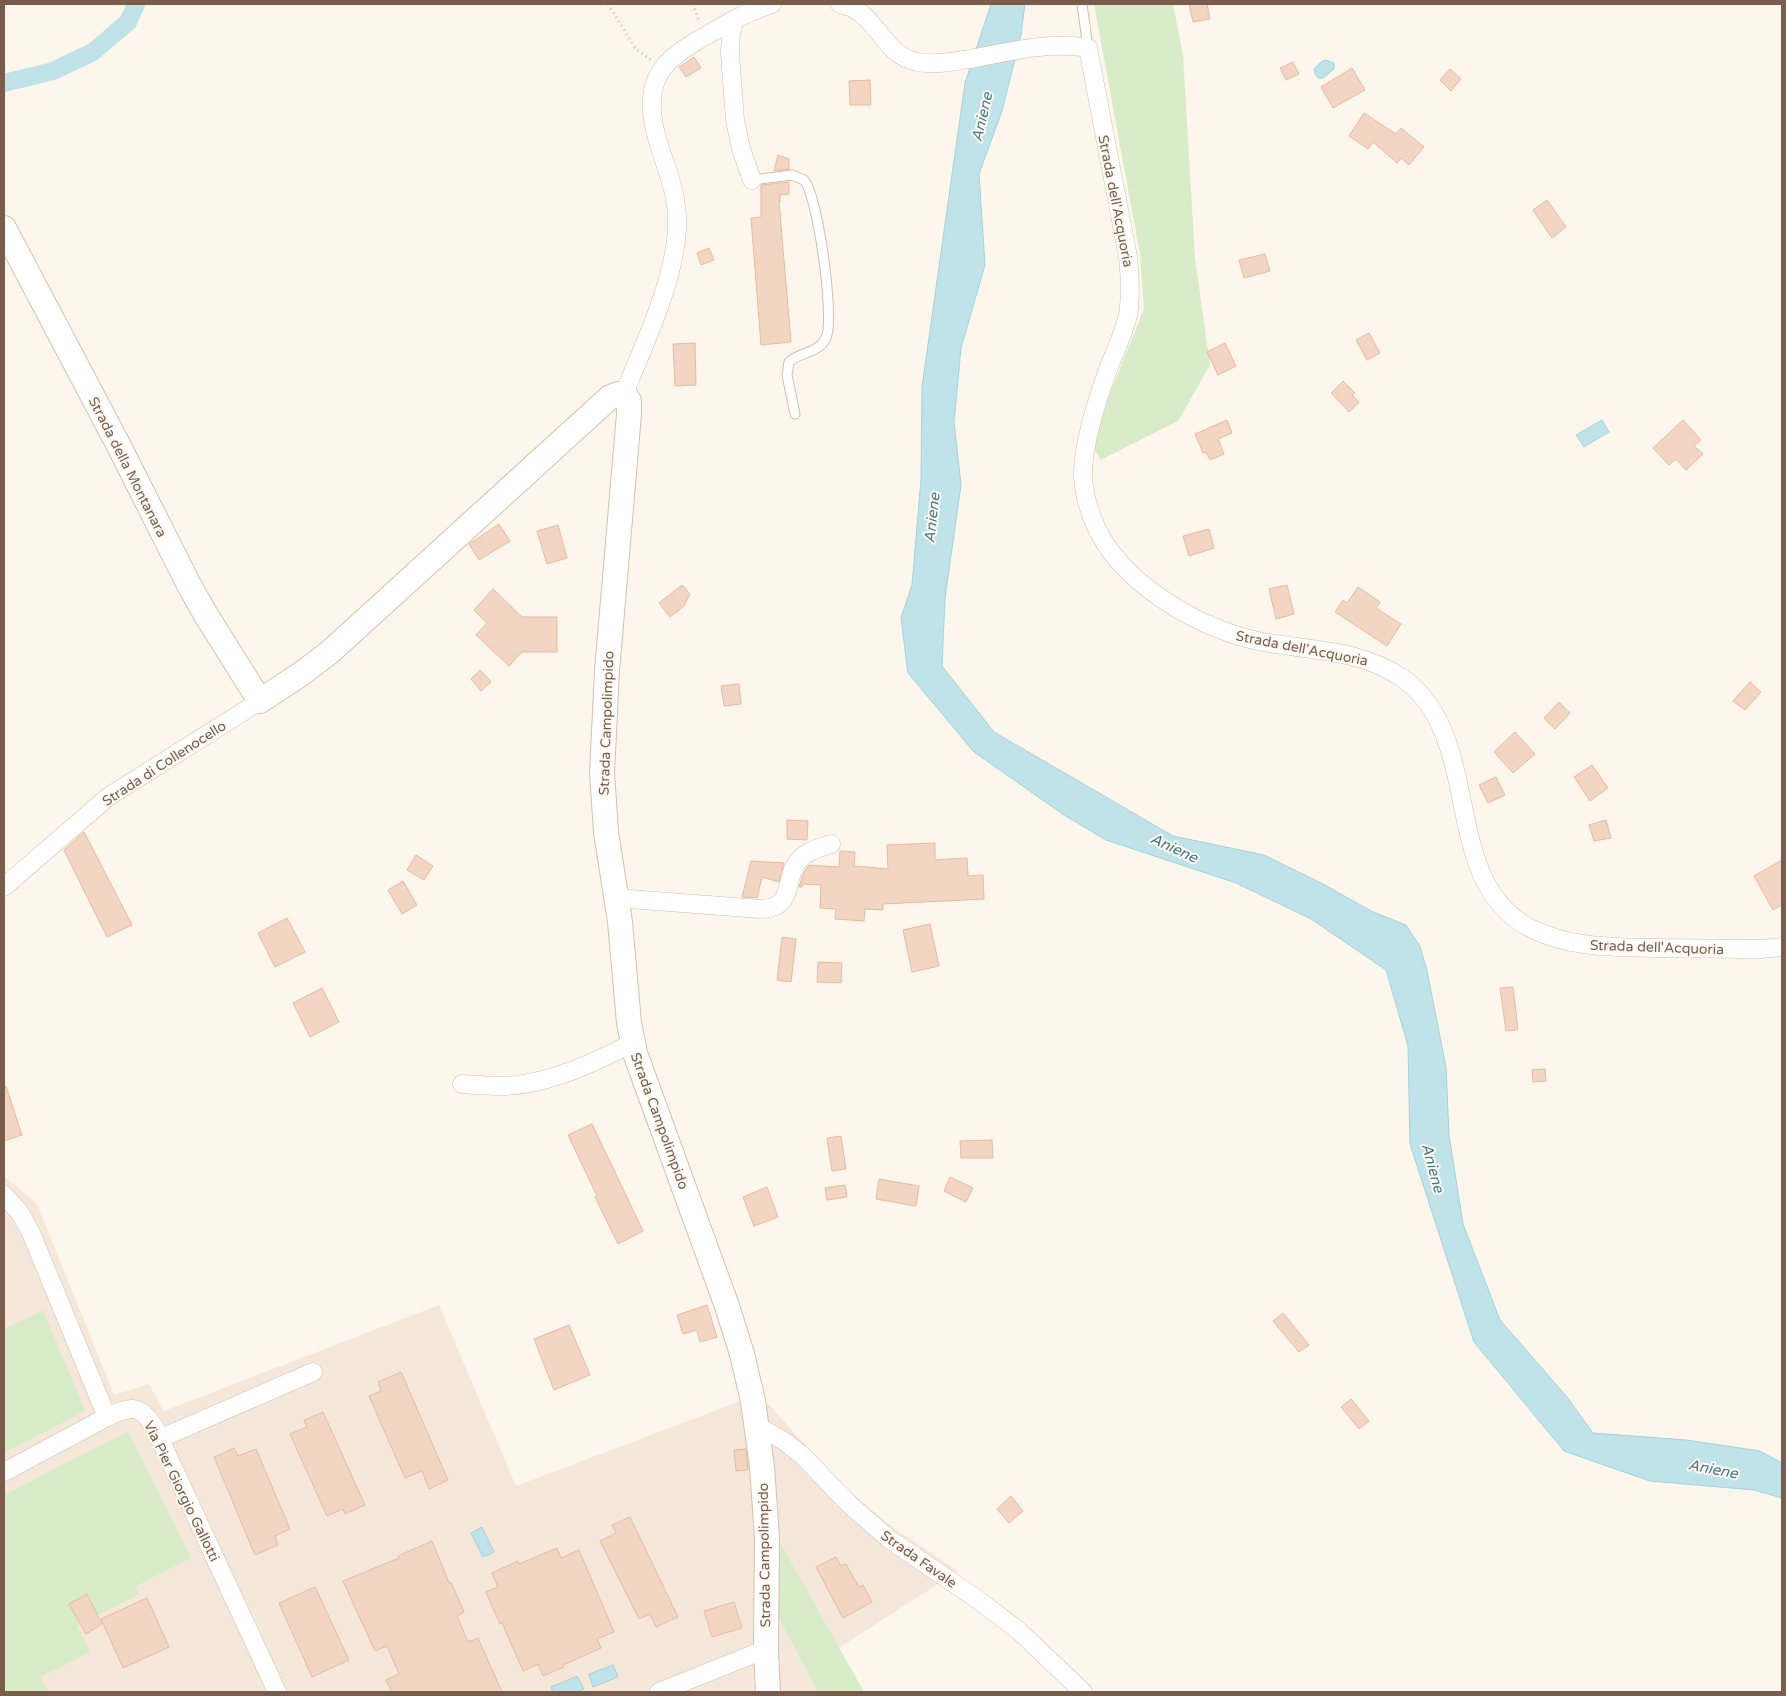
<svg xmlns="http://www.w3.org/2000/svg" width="1786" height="1696" font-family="'Varela Round',sans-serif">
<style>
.residential{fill:#f5e8da}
.green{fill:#d8ecc9}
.water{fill:#bfe3e8;stroke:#a5d3da}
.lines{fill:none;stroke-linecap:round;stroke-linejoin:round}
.canal{stroke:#bfe3e8;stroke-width:18}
.building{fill:#f3d5c3;stroke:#e6bba3}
.lane-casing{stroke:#d1beb0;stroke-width:11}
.street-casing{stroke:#d1beb0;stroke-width:19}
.secondary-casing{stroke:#d6c0b0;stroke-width:26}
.path{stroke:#d9b8a5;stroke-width:3;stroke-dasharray:1 4;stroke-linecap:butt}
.lane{stroke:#fff;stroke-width:9}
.street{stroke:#fff;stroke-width:18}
.secondary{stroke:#fff;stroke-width:24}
.labels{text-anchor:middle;stroke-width:4;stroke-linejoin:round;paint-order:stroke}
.street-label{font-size:14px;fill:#7a5c4d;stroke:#fffaf3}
.water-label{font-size:15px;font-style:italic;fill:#437c86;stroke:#fffaf3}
</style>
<rect width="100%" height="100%" fill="#fdf6ec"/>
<path class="residential" d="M 4,1176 L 37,1204 L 114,1395 L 149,1384 L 164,1411 L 439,1305 L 516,1486 L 759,1394 L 842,1485 L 891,1526 L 958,1571 L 839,1648 L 775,1532 L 772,1606 L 818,1692 L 4,1692 Z"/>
<g class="green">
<path d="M 1094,4 L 1173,4 L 1183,55 L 1195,258 L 1210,365 L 1178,421 L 1101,460 L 1090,443 L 1144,309 L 1140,254 Z"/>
<path d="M 43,1310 L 85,1411 L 4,1453 L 4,1329 Z"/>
<path d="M 128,1432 L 191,1558 L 136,1586 L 139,1594 L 77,1626 L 90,1652 L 41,1677 L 48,1692 L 4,1692 L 4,1495 Z"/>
<path d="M 774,1531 L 864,1692 L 818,1692 L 772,1606 Z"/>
</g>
<g class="water">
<path d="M 991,4 L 1025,4 L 1021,35 L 1002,111 L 979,174 L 985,265 L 961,348 L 954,422 L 961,485 L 945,598 L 942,666 L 994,732 L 1173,836 L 1264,855 L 1323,884 L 1373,912 L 1406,925 L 1420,946 L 1427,971 L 1446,1067 L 1449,1135 L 1463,1224 L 1500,1320 L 1567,1397 L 1593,1433 L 1686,1440 L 1760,1451 L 1782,1463 L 1782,1498 L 1754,1490 L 1650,1481 L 1564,1451 L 1474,1342 L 1410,1144 L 1408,1046 L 1386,970 L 1311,919 L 1236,883 L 1106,840 L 1064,815 L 974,752 L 908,673 L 901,618 L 912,585 L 921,479 L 922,387 L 965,83 Z"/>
<path d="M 1326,60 L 1334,63 L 1334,69 L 1323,78 L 1318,78 L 1315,74 L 1314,69 L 1322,61 Z"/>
<path d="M 1602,420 L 1609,432 L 1584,447 L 1576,435 Z"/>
<path d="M 482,1527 L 494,1552 L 483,1557 L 471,1533 Z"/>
<path d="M 613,1665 L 618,1677 L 593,1687 L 589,1674 Z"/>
<path d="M 577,1676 L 584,1689 L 577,1692 L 553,1692 L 551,1687 Z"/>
</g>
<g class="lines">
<path class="canal" d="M 4,83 L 53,71 L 93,52 L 128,22 L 136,4"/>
</g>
<g class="building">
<path d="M 1189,4 L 1207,4 L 1210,19 L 1193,22 Z"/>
<path d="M 694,57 L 701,68 L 686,77 L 679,67 Z"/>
<path d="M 1293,62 L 1299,74 L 1286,80 L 1280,68 Z"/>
<path d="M 1352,68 L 1365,90 L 1333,108 L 1321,87 Z"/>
<path d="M 1450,69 L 1461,79 L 1451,91 L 1440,80 Z"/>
<path d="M 870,80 L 871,105 L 850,105 L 849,81 Z"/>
<path d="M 1364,113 L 1396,134 L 1401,128 L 1424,147 L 1409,165 L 1401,158 L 1397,163 L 1373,142 L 1368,149 L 1349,136 Z"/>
<path d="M 778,155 L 789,159 L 789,169 L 774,171 Z"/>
<path d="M 789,182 L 789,194 L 780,195 L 780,202 L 779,202 L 791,342 L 761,345 L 751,218 L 761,217 L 761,185 Z"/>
<path d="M 1547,200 L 1566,227 L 1552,238 L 1533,210 Z"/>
<path d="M 709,248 L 714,260 L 701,265 L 697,253 Z"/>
<path d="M 1265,254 L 1270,271 L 1244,278 L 1239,260 Z"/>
<path d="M 1369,333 L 1380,353 L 1367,360 L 1356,340 Z"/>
<path d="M 695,343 L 696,385 L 675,386 L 673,344 Z"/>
<path d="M 1225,343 L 1236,366 L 1218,375 L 1207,352 Z"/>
<path d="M 1343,381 L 1355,393 L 1352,395 L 1359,402 L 1349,412 L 1331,393 Z"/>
<path d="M 1227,420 L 1232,433 L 1218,439 L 1224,454 L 1210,460 L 1206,452 L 1203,453 L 1195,434 Z"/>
<path d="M 1683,420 L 1701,440 L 1694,446 L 1703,454 L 1686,470 L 1676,459 L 1669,465 L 1653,448 Z"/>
<path d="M 499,524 L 510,541 L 479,560 L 469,544 Z"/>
<path d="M 558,525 L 567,558 L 547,564 L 537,531 Z"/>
<path d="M 1209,529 L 1214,548 L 1189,556 L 1183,536 Z"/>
<path d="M 682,585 L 690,594 L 684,606 L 670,617 L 659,603 Z"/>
<path d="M 1287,585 L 1294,614 L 1276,619 L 1269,589 Z"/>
<path d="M 1358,587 L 1380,602 L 1376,608 L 1401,624 L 1387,646 L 1335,612 L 1343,600 L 1347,603 Z"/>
<path d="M 493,589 L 522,617 L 557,617 L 557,652 L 522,652 L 509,666 L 476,635 L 487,623 L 474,610 Z"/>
<path d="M 480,670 L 491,682 L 481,691 L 471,679 Z"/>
<path d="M 1750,682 L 1761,692 L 1745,710 L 1733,701 Z"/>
<path d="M 739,684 L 741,704 L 724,706 L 721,686 Z"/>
<path d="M 1559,702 L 1570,713 L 1555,729 L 1544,718 Z"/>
<path d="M 1515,732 L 1535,754 L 1513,773 L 1494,752 Z"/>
<path d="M 1592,765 L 1608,788 L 1590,801 L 1574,777 Z"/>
<path d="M 1496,777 L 1505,795 L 1488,803 L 1479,785 Z"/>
<path d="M 787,820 L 808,821 L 807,840 L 787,839 Z"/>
<path d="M 1606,820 L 1611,838 L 1594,841 L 1589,825 Z"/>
<path d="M 84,832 L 132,925 L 107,937 L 64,850 Z"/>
<path d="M 935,843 L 935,860 L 967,858 L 968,876 L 983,875 L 984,899 L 883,904 L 883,910 L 865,909 L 864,921 L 835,919 L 836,909 L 820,908 L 821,885 L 802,884 L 802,887 L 799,887 L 804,872 L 809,865 L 839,867 L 840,851 L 855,852 L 854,866 L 888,869 L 887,845 Z"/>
<path d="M 416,855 L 433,866 L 424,880 L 407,870 Z"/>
<path d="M 1782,860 L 1782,905 L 1773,910 L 1754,876 Z"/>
<path d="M 751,861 L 784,863 L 779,882 L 762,877 L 757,898 L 742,897 Z"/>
<path d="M 403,881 L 417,905 L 402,914 L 388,890 Z"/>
<path d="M 287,918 L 305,952 L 275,967 L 258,933 Z"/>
<path d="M 930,924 L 939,966 L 912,972 L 903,930 Z"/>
<path d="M 782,937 L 796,939 L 791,982 L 777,980 Z"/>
<path d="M 818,962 L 842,963 L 841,983 L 817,982 Z"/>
<path d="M 1513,987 L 1518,1030 L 1506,1031 L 1500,988 Z"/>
<path d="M 322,988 L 339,1022 L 310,1037 L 293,1003 Z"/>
<path d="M 1545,1069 L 1546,1081 L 1533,1082 L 1532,1070 Z"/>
<path d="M 6,1086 L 22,1135 L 4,1141 L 4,1087 Z"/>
<path d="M 592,1124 L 643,1231 L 618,1244 L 595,1197 L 597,1196 L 568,1135 Z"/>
<path d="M 841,1136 L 846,1169 L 832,1171 L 827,1138 Z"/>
<path d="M 992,1140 L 993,1158 L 961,1158 L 960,1141 Z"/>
<path d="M 950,1177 L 973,1188 L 966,1202 L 944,1191 Z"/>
<path d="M 879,1179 L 919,1186 L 916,1206 L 876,1199 Z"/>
<path d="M 845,1185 L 847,1197 L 827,1200 L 825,1188 Z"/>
<path d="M 767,1187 L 778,1217 L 754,1226 L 743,1197 Z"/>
<path d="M 707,1305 L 717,1337 L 700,1342 L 697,1330 L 683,1334 L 677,1315 Z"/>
<path d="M 1283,1313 L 1309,1345 L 1299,1352 L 1273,1321 Z"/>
<path d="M 569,1325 L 590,1375 L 554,1390 L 534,1339 Z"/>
<path d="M 401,1372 L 448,1480 L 429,1489 L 422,1471 L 405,1478 L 369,1396 L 381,1391 L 378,1382 Z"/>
<path d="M 1351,1399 L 1369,1421 L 1359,1429 L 1341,1407 Z"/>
<path d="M 323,1412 L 365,1505 L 345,1514 L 343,1509 L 327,1516 L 290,1434 L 307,1427 L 304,1420 Z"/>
<path d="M 234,1448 L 238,1456 L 256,1449 L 290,1529 L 275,1536 L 278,1545 L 255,1555 L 214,1457 Z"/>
<path d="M 746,1449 L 748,1470 L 736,1471 L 734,1450 Z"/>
<path d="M 1011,1496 L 1023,1511 L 1009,1523 L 997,1509 Z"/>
<path d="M 630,1517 L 678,1617 L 656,1627 L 650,1614 L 639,1619 L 600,1541 L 616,1533 L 612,1525 Z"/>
<path d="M 432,1541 L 449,1583 L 451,1582 L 464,1612 L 457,1616 L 468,1642 L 478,1638 L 502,1692 L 392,1692 L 386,1680 L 399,1674 L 387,1646 L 375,1651 L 343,1581 L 399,1558 L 398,1556 Z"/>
<path d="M 557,1548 L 561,1558 L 579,1550 L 614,1632 L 597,1639 L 601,1648 L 563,1665 L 564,1667 L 543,1676 L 538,1664 L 523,1671 L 502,1623 L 500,1624 L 486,1592 L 498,1587 L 492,1573 L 518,1561 L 519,1564 Z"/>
<path d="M 836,1557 L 841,1566 L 846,1564 L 859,1587 L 863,1585 L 872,1602 L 843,1618 L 816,1567 Z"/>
<path d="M 315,1587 L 349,1660 L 312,1677 L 279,1603 Z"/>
<path d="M 87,1594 L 102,1624 L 86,1634 L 69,1604 Z"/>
<path d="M 147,1598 L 169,1647 L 123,1668 L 101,1619 Z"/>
<path d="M 734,1602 L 742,1628 L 712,1637 L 704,1611 Z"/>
</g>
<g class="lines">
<defs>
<g id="lane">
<path d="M 1082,4 L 1088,48"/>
<path d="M 752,180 L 792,175 L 804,180 C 818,196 835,319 826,338 C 818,354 801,351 789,362 L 787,375 L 795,414"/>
</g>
<g id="street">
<path d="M 840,4 C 877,10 881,55 917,62 C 935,65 952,62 970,59 C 1008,52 1050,41 1088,48 L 1128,257 C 1130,276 1131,296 1128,315 C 1124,332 1117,348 1110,364 C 1099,394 1082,445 1083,477 C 1084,492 1088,508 1094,522 C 1118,582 1201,631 1263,642 C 1311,651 1360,649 1402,678 C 1486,736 1438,880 1530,928 C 1572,949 1616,947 1661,948 C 1694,948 1727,949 1760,949 L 1782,947"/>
<path d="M 735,19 L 731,32 L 730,54 L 735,120 L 741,149 L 752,180"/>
<path d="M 624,394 C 644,344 674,283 677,229 C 679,187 662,164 654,126 C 643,70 672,55 714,31 C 733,20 751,10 772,4"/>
<path d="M 4,887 L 108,797 L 260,701"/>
<path d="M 616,898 L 761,909 C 797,908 782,877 800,859 C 808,850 820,848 831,844"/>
<path d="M 462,1084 C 476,1085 491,1086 505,1086 C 549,1084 594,1063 632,1043"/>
<path d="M 4,1195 L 20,1213 L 31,1233 L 107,1417 C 130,1407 139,1403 154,1426 L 277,1692"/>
<path d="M 757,1426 L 784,1441 L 804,1457 L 849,1504 L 889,1539 L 977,1599 L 1019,1631 L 1083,1692"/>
<path d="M 159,1439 L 313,1372"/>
<path d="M 4,1472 L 107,1417"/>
<path d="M 659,1692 L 766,1649"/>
</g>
<path id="secondary" d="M 4,228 L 120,448 L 189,585 L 206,615 L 260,701 L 301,674 L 330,652 L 609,398 L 618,394 L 624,394 L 629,401 L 629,414 L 607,671 L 602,773 L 606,832 L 620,922 L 629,1023 L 635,1053 L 727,1306 L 742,1354 L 753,1401 L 762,1467 L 767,1537 L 766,1649 L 768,1692"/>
</defs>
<use href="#lane" class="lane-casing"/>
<use href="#street" class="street-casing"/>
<use href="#secondary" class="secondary-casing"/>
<g class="path">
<path d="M 608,4 L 636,49 L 651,60"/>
<path d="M 693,4 L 699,22"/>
</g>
<use href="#lane" class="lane"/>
<use href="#street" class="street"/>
<use href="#secondary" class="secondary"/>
</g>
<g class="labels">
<g class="street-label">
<text transform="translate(1116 201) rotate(79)" y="5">Strada dell'Acquoria</text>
<text transform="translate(128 467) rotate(63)" y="5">Strada della Montanara</text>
<text transform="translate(1302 648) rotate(11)" y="5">Strada dell'Acquoria</text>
<text transform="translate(606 723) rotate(-88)" y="5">Strada Campolimpido</text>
<text transform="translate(164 763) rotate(-33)" y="5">Strada di Collenocello</text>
<text transform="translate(1657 947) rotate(2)" y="5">Strada dell'Acquoria</text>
<text transform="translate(660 1121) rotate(70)" y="5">Strada Campolimpido</text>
<text transform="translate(182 1491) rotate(64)" y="5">Via Pier Giorgio Gallotti</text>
<text transform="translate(764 1555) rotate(-91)" y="5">Strada Campolimpido</text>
<text transform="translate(919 1559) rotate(35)" y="5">Strada Favale</text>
</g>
<g class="water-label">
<text transform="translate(982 117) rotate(-77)" y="5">Aniene</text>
<text transform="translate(932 518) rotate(-84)" y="5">Aniene</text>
<text transform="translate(1174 848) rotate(25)" y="5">Aniene</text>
<text transform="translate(1433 1168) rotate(75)" y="5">Aniene</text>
<text transform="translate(1713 1469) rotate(11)" y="5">Aniene</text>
</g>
</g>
<rect width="1786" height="1696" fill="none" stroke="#7a5c4d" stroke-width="10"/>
</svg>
